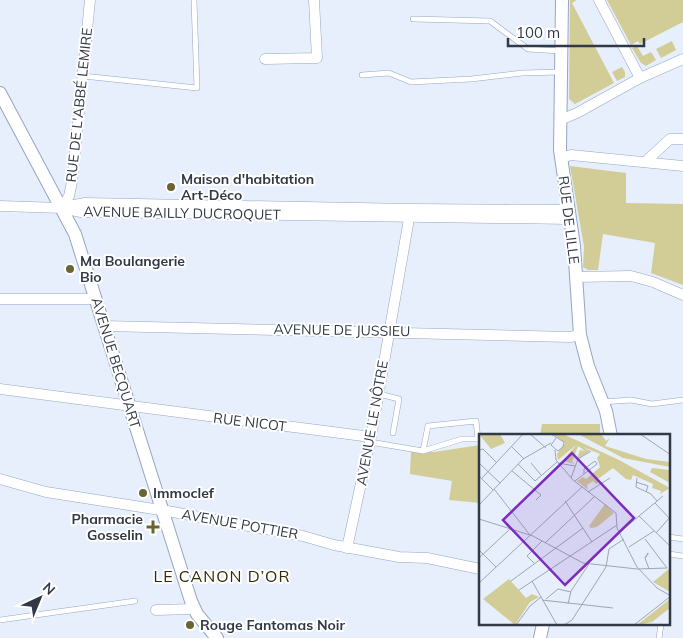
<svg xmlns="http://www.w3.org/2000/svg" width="683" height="638" font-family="Mulish,sans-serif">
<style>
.green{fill:#d2cd97}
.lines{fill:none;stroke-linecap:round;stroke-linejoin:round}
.service-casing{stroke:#93a6c4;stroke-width:6}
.minor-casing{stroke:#93a6c4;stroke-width:11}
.tertiary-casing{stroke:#93a6c4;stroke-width:14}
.service{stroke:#fff;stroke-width:5}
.minor{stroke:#fff;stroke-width:10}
.tertiary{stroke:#fff;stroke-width:12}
.poi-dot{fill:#696431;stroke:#fff;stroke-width:2}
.labels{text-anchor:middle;stroke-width:4;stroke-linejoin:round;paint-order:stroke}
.street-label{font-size:14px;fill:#313946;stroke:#fff}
.poi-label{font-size:14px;font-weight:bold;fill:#313946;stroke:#fff;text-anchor:start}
.quarter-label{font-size:16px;letter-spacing:1px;fill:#312d02;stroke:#fff}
.inset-road{fill:none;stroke:#9ea6b3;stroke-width:1}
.view{fill:#7b2cbf;fill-opacity:0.15;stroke:#7b2cbf;stroke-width:2.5}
.inset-edge{fill:none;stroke:#313946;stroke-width:2.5}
</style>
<rect width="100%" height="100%" fill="#e7effc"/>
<g class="green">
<path d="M 570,0 L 577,0 L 572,3 L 614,83 L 575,104 L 569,99 Z"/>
<path d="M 607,0 L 683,0 L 683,22 L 640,44 L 638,41 L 631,45 Z"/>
<path d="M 672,41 L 676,50 L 661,58 L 656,49 Z"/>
<path d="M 637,46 L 643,56 L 651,52 L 656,60 L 646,66 L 641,63 L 632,48 Z"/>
<path d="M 622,67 L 625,72 L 625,77 L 617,81 L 612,72 Z"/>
<path d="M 570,166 L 626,173 L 626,203 L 683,204 L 683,285 L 651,273 L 655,243 L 603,234 L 598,270 L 588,270 L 583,267 L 584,247 Z"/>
<path d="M 542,424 L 600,424 L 600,435 L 540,435 Z"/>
<path d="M 480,445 L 480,503 L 449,500 L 452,481 L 410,474 L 411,451 L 434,452 Z"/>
</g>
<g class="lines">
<defs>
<g id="service">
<path d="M 413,19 L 490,21 L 528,49 L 561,51"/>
<path d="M 362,75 L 389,73 L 411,82 L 471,79 L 522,73 L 560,72"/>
<path d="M 83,76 L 197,88 L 194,0"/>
<path d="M 379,394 L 399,399 L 393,433"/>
<path d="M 602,402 L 631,400 L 652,404 L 683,400"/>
<path d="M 370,442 L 423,451 L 462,439 L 478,439 L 476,421 L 428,426 L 423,451"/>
<path d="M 669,537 L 683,539"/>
<path d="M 669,554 L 683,556"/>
<path d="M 0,620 L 135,601"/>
<path d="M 659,638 L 661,624"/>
</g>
<g id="minor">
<path d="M 599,0 L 640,78"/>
<path d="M 265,59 L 317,58 L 314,0"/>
<path d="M 560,120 L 577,113 L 640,78 L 683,59"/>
<path d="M 561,158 L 571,155 L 683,166"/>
<path d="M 645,162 L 670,139 L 683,139"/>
<path d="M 0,206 L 62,208 L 81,212 L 570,219"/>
<path d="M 63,207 L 85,203 L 410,209 L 569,210"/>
<path d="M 62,208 L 69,196 L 72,182 L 90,0"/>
<path d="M 576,277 L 631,276 L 653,282 L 683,295"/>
<path d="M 0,299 L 96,299"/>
<path d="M 104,326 L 570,337 L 580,335"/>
<path d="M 0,389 L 371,437"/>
<path d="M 0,479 L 46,492 L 173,512 L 303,536 L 334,545 L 399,557 L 427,558 L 480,569"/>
<path d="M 347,548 L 371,437 L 410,213"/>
<path d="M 156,610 L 194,609"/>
</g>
<g id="tertiary">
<path d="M 562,0 L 560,150 L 574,246 L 580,335 L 588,366 L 606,411 L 611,436"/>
<path d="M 0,93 L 75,234 L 191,601 L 197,614 L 217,638"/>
<path d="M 540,638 L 543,624"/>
</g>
</defs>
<use href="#service" class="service-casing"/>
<use href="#minor" class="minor-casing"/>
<use href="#tertiary" class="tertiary-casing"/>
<use href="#service" class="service"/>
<use href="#minor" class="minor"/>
<use href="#tertiary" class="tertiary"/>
</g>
<g class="poi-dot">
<circle cx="171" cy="187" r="5"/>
<circle cx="70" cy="269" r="5"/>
<circle cx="143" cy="493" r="5"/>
<path d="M150.5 519.5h5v5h5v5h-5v5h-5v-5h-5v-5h5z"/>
<circle cx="190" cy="625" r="5"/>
</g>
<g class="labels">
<g class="street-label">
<text transform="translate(79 105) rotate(-84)" y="5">RUE DE L'ABBÉ LEMIRE</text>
<text transform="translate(182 213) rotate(1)" y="5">AVENUE BAILLY DUCROQUET</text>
<text transform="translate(569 220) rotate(83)" y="5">RUE DE LILLE</text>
<text transform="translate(342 330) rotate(1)" y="5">AVENUE DE JUSSIEU</text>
<text transform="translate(116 363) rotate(73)" y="5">AVENUE BECQUART</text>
<text transform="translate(250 422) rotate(7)" y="5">RUE NICOT</text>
<text transform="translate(372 423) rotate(-80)" y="5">AVENUE LE NÔTRE</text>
<text transform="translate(240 524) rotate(10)" y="5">AVENUE POTTIER</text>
</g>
<g class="poi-label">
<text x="181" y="184">Maison d'habitation<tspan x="181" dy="16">Art-Déco</tspan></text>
<text x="80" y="266">Ma Boulangerie<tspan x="80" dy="16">Bio</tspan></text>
<text x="153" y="498">Immoclef</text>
<text x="143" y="524" text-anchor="end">Pharmacie<tspan x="143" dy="16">Gosselin</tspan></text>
<text x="200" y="630">Rouge Fantomas Noir</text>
</g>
<g class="quarter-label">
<text x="222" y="582">LE CANON D’OR</text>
</g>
</g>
<g transform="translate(479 434)">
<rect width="191" height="191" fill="#e7effc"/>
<path d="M 0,0 L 21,0 L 26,9 L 12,15 ZM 74,0 L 84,0 L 140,26 L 191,54 L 181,60 L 182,57 L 173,54 L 174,50 L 154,41 L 152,46 L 147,45 L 134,34 L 119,45 L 121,48 L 117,50 L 114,47 L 108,51 L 109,56 L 98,47 L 104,43 L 107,45 L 121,33 L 118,24 L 121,20 L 104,13 L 111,17 L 98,25 L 101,16 L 106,17 L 99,12 L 93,28 L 96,30 L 84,27 L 97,11 L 79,26 L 78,20 L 86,9 ZM 99,0 L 122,0 L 127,7 L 131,4 L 126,12 L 167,25 L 191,28 L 191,33 L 144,24 ZM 173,34 L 191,36 L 191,49 L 171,38 ZM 126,70 L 135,79 L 118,93 L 112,94 L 110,92 ZM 191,134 L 191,158 L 174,148 ZM 30,145 L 47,164 L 53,160 L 60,163 L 51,168 L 36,191 L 4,165 ZM 191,165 L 191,174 L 173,188 L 158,191 Z" fill="#d2cd97"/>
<path class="inset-road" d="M 51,0 L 67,14M 72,0 L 85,8 L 84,13 L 79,17 L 72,11 L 77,4M 161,0 L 192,21M 32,12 L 45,25M 0,16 L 4,15 L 18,29M 76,16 L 77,26 L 94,46 L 137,79 L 138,94 L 158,133 L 178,154 L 192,162M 0,29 L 21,49M 52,29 L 62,41M 79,29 L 96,32M 39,30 L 56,47 L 78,28M 33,37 L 62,61 L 57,66M 0,42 L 14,56M 3,44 L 44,0M 92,44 L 99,25 L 112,17M 158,44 L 157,53 L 172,60 L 178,67M 96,47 L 118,30 L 116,27 L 105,35 L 105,40M 157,48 L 169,52 L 167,58M 15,55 L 51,101M 109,58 L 131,44M 86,67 L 113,108M 176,69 L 192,86M 0,71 L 44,25 L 72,9M 160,82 L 192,113M 0,85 L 54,102 L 104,129 L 158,135 L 188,134 L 166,105M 141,98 L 184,62M 177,99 L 192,82M 66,109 L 115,63M 150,113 L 175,97M 0,116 L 17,133M 0,124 L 31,95M 166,124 L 169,119 L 169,120 L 166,124 L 170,135M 56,130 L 48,122 L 63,107M 32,147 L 104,94M 53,147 L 78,191M 0,149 L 103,53M 40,156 L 138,91M 67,165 L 79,155 L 92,158M 63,166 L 134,174M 89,170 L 92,157 L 110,130M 37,191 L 51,172 L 62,163M 85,191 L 93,186 L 127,133 L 130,115 L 145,105M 155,191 L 192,162"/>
<path class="view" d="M 93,19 L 155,84 L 86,151 L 24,86 Z"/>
<rect width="191" height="191" class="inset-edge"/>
</g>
<g transform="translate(40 598) rotate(44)" stroke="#ffffff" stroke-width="4" paint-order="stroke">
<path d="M0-4L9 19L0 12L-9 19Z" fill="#313946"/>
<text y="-8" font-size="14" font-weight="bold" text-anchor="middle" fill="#313946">N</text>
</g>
<path d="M508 38v8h136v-8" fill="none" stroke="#313946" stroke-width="2.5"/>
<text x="516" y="38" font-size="15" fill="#313946" stroke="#ffffff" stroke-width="4" paint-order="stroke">100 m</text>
</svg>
